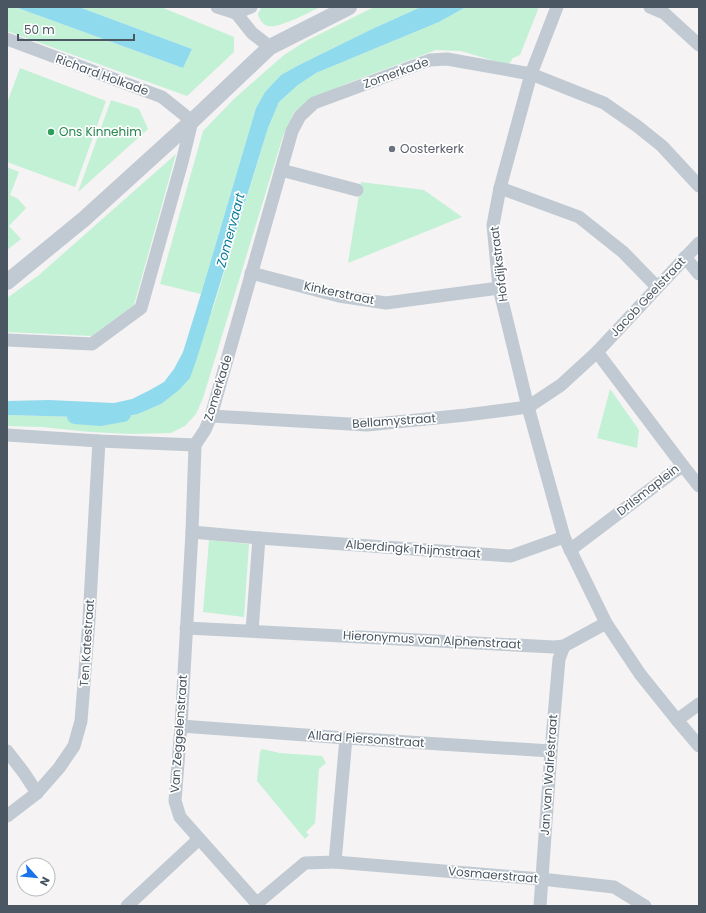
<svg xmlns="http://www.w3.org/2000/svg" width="706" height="913" font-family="Poppins,sans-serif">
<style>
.green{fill:#c3f1d5}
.water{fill:#90daee}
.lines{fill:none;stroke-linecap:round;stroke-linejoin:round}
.canal{stroke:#90daee;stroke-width:16}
.minor{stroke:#c1cad2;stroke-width:13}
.tertiary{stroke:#c1cad2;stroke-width:16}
.leisure-dot{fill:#2e9e5b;stroke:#fff;stroke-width:1.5}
.worship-dot{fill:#6b7280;stroke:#fff;stroke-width:1.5}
.labels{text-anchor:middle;stroke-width:3.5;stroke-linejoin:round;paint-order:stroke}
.street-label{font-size:12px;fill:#4a5661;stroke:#fff}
.leisure-label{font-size:12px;fill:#27864d;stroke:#fff;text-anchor:start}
.worship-label{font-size:12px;fill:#5b616d;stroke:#fff;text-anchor:start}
.water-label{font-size:13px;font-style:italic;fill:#0c7c9b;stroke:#fff}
</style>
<rect width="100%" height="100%" fill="#f5f3f3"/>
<g class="green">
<path d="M 7,7 L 15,7 L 183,68 L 192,49 L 79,7 L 161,7 L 234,37 L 234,52 L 187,96 L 7,31 Z"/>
<path d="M 264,7 L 320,7 C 310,12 278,29 268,26 C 263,25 259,19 258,14 L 261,8 Z"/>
<path d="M 374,7 L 421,7 L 372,29 L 297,66 L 281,75 L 265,92 L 256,108 L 201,294 L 160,284 L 203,131 L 235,98 L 284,55 L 306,41 Z"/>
<path d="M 466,7 L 539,7 L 520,55 L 513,58 L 508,65 L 461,51 L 436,50 L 348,83 L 310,100 L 294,112 L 283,136 L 203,398 L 196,414 L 185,426 L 171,433 L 132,434 L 90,432 L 42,427 L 7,426 L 7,415 L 116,418 L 138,414 L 161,404 L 213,309 L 268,128 L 279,102 L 298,85 L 316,73 L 439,22 Z"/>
<path d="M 20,68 L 106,101 L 75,187 L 7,162 L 7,103 Z"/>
<path d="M 111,100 L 139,109 L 148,129 L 78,192 Z"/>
<path d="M 176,154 L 134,305 L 92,336 L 7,332 L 7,298 L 39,275 Z"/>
<path d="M 7,167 L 19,172 L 10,195 L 18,199 L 26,208 L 9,226 L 21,239 L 7,250 Z"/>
<path d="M 361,182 L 424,190 L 462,217 L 348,263 Z"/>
<path d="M 610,389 L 639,430 L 637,448 L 597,438 Z"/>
<path d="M 209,540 L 249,544 L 244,617 L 203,612 Z"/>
<path d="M 262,749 L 280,753 L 322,756 L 326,763 L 319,769 L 315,823 L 306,832 L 309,835 L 305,839 L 257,781 L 260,752 Z"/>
</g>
<g class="water">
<path d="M 15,7 L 79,7 L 192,49 L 183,68 Z"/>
<path d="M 421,7 L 466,7 L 439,22 L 316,73 L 298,85 L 279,102 L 268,128 L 197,358 L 190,378 L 179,390 L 161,404 L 138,414 L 116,418 L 7,415 L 7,401 L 49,400 L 114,403 L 132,399 L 150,390 L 164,382 L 174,369 L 183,352 L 201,294 L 256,108 L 265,92 L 281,75 L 297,66 L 372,29 Z"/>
</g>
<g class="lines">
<path class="canal" d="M 75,416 L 101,418 L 123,414"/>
<g class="minor">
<path d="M 217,7 L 236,13 L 252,33 L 270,47"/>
<path d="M 557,7 L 531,74 L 500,188 L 493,225 L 499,288 L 528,407 L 564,537 L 606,623 L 640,674 L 677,720 L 699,746"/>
<path d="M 650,7 L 664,13 L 699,45"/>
<path d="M 236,13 L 251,7"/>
<path d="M 7,39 L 162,97 L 192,121 L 182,162 L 141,308 L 92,344 L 7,340"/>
<path d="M 281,170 L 357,190"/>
<path d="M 500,188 L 579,217 L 623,252 L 657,287"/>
<path d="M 685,257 L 699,274"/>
<path d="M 251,273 L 339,296 L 386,303 L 499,288"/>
<path d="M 211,416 L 367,425 L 466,415 L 528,407 L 561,385 L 597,352 L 699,243"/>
<path d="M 7,435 L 99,441 L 195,445"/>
<path d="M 195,445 L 205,430 L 211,416 L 292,131 L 300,116 L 314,103 L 430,60 L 447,59 L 531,74 L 604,103 L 637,126 L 662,146 L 699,186"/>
<path d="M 195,445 L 192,532 L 181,726 L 175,801 L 180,817 L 259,906"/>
<path d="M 683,466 L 699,486"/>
<path d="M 192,532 L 259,538 L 511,556 L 564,537"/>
<path d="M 570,550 L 672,473 L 683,466 L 597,352"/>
<path d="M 186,628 L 554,647 L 564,646 L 606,623"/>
<path d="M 252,631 L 259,538"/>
<path d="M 677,720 L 699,704"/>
<path d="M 181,726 L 346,738 L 551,751"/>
<path d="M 7,751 L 24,773 L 37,793"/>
<path d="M 7,816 L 37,793 L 59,768 L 74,746 L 81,721 L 89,620 L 99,441"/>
<path d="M 335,862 L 541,879 L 614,887 L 645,906"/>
<path d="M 256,904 L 305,863 L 335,862 L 346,738"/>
<path d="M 127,906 L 199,839"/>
<path d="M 540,906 L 551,751 L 559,659 L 564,646"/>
</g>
<path class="tertiary" d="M 7,282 L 84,219 L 192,121 L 270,47 L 349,7"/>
</g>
<circle class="leisure-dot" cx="51" cy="132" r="4"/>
<circle class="worship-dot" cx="392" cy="149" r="4"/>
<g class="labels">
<g class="street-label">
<text transform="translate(396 73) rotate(-20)" y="4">Zomerkade</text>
<text transform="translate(102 75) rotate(20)" y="4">Richard Holkade</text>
<text transform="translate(499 264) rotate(-97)" y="4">Hofdijkstraat</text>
<text transform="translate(339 293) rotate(12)" y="4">Kinkerstraat</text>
<text transform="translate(648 297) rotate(-47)" y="4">Jacob Geelstraat</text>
<text transform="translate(218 388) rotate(-73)" y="4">Zomerkade</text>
<text transform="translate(394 421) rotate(-4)" y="4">Bellamystraat</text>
<text transform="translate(648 490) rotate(-38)" y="4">Drilsmaplein</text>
<text transform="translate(413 549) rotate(4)" y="4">Alberdingk Thijmstraat</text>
<text transform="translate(432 640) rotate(3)" y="4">Hieronymus van Alphenstraat</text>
<text transform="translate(87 643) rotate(-86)" y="4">Ten Katestraat</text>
<text transform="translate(179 734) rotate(-86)" y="4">Van Zeggelenstraat</text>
<text transform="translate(366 739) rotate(4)" y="4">Allard Piersonstraat</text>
<text transform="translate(549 775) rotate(-86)" y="4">Jan van Walréstraat</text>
<text transform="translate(493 875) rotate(5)" y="4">Vosmaerstraat</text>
</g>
<g class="leisure-label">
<text x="59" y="136">Ons Kinnehim</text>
</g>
<g class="worship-label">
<text x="400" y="153">Oosterkerk</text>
</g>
<g class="water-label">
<text transform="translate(230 230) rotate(-75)" y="5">Zomervaart</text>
</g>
</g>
<rect width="706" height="913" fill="none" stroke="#4a5661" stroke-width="16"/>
<g transform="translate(36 877) rotate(117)"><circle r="19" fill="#ffffff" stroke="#b7bbc0"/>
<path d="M0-3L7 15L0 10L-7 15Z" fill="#1a73e8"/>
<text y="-6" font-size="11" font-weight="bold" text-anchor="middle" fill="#4a5661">N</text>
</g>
<path d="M18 34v6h116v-6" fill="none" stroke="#4a5661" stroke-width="2"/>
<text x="24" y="34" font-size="12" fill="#4a5661" stroke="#ffffff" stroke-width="3" paint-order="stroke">50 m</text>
</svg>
